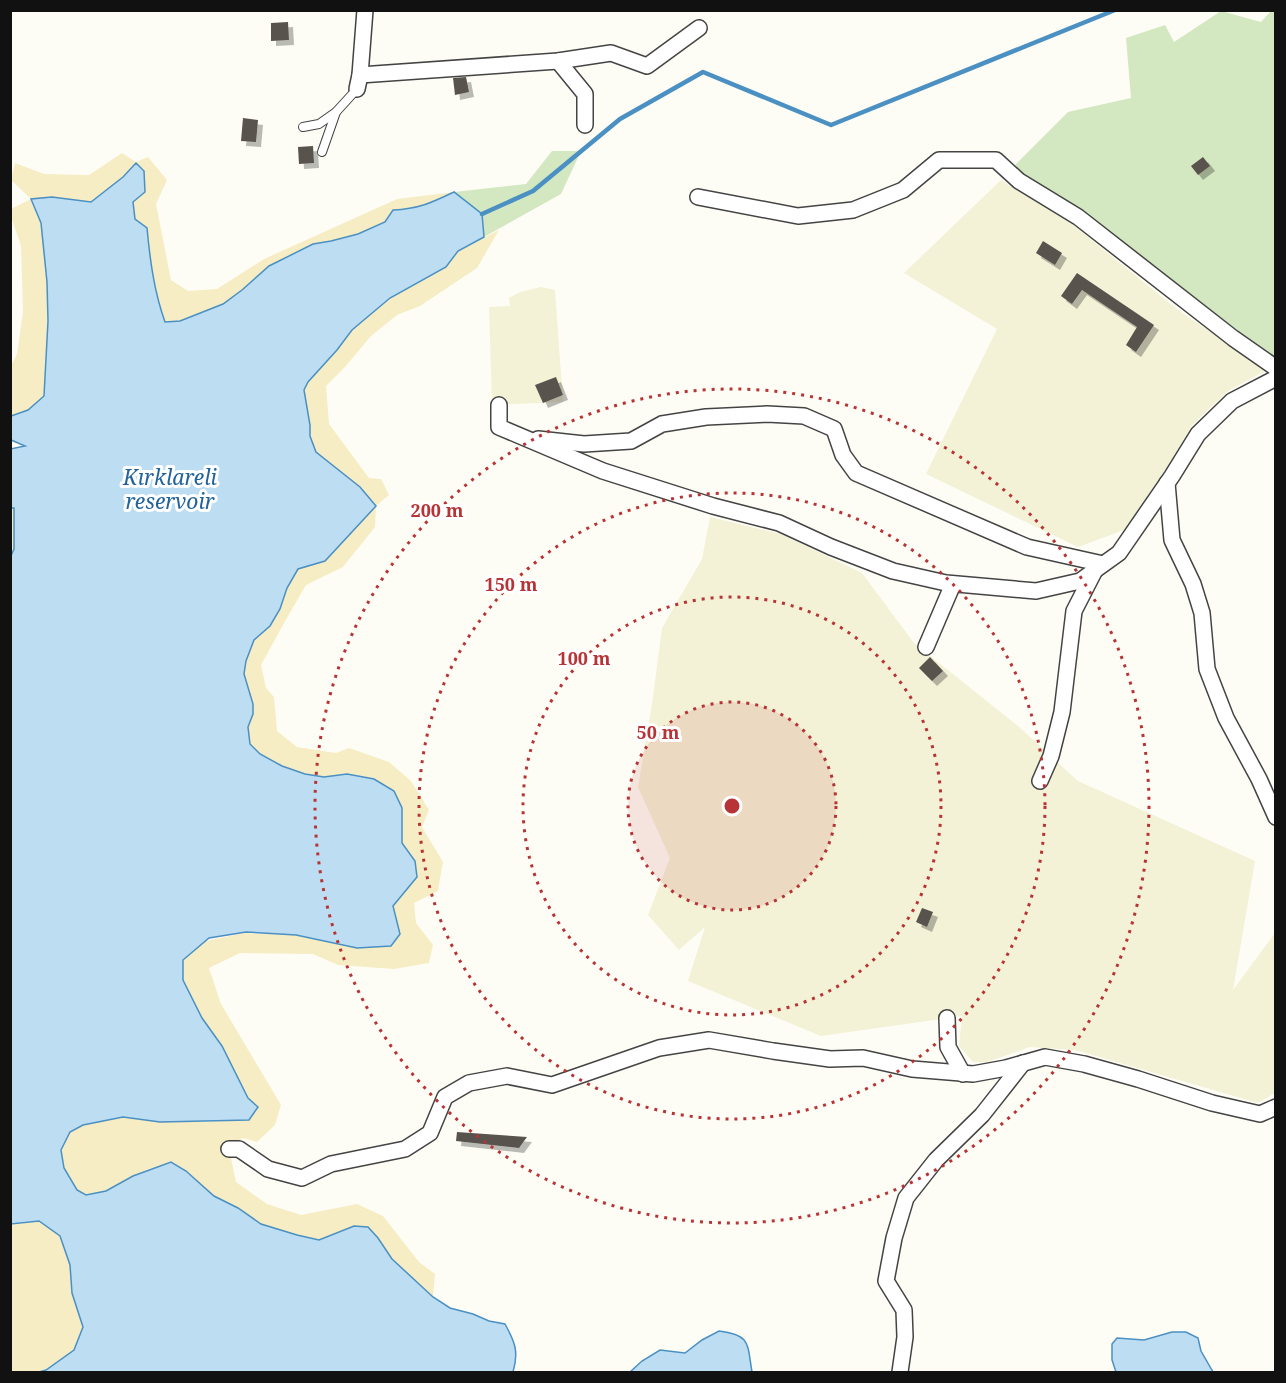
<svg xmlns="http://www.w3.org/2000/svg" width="1286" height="1383" font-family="'Noto Serif',serif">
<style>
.farmland{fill:#f3f1d6}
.green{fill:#d3e7c0}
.sand{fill:#f6edc5}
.water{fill:#bdddf2;stroke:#4a90c3;stroke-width:1.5}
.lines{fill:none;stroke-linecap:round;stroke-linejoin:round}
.stream{stroke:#4a90c3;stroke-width:4.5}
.building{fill:#59524e;filter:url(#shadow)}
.lane-casing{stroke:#444;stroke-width:10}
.street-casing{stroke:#444;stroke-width:18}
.lane{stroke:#fff;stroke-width:8}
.street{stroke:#fff;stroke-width:15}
.ring{fill:none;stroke:#b73335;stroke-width:3;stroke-dasharray:3 6}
.labels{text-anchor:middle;stroke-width:6;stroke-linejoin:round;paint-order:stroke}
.water-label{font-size:21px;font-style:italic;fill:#22639a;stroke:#fff}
.centre{fill:#b73335;stroke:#fff;stroke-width:3}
.ring-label{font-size:18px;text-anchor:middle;font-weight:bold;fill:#b73335;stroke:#fff;stroke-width:6;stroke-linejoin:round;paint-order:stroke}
</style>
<defs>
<filter id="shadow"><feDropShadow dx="5" dy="5" stdDeviation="0" flood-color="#0004"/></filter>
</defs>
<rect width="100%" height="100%" fill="#fefdf5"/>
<g class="farmland">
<path d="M 1001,180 L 1072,224 L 1178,310 L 1267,370 L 1228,391 L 1192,425 L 1169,464 L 1124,530 L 1078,547 L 926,474 L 997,329 L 904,273 Z"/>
<path d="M 541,287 L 555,290 L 563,402 L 492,405 L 489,307 L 510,306 L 509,298 L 520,292 Z"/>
<path d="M 710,517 L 781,534 L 862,573 L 914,643 L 1018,726 L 1078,781 L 1255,861 L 1233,990 L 1275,933 L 1275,1093 L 1258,1103 L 1075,1050 L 1030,1047 L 987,1062 L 973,1062 L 959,1046 L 962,1016 L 821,1036 L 688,981 L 705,927 L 679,950 L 648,915 L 670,858 L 638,787 L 652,704 L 662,628 L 702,559 Z"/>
</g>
<g class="green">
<path d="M 1221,11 L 1261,22 L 1271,11 L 1275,11 L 1275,357 L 1202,304 L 1127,245 L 1013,167 L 1068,112 L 1131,98 L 1126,38 L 1165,25 L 1174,42 Z"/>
<path d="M 552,151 L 581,151 L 561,194 L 484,237 L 482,214 L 454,192 L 526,184 Z"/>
</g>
<g class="sand">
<path d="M 122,153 L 136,162 L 148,157 L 167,180 L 156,204 L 171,280 L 188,291 L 217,289 L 264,259 L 397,199 L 454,192 C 431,203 418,209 393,210 L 385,222 L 358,234 L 331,241 L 313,244 L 223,304 L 180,321 L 165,322 C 155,290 150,261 147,228 L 135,220 L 132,202 L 136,163 L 123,177 L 91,202 L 52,197 L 32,199 C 34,208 40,216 41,225 C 51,282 47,339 44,396 L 28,410 L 11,416 L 11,366 L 17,354 L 23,311 L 21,246 L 11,217 L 11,209 L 31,199 L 11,180 L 15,163 L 44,174 L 89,175 Z"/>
<path d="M 499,230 L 477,268 L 420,306 L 397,315 L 371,336 L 345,367 L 326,386 L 329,424 L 369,478 L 381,479 L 389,495 L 376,506 L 375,527 L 343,567 L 306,585 L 284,623 L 261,665 L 266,688 L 274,697 L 277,731 L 297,747 L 336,753 L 349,748 L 389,762 L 411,781 L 429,810 L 422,827 L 443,862 L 438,891 L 414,903 L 416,923 L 433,945 L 429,963 L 394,969 L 338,965 L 313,954 L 240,953 L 209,968 L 221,1004 L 281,1105 L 275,1125 L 257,1142 L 243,1138 L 229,1148 L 236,1182 L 267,1204 L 301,1215 L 357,1204 L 383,1216 L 419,1262 L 435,1274 L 433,1297 L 392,1259 L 378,1238 L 354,1226 L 319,1240 L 297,1235 L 261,1224 L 238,1208 L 214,1196 L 186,1171 L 151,1168 L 133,1176 L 106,1191 L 86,1195 L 77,1190 L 64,1168 L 61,1149 L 70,1132 L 83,1125 L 123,1117 L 160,1122 L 205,1122 L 249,1120 L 258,1107 L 248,1098 L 222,1046 L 202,1018 L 183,980 L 182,960 L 206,941 L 244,933 L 296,935 L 357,948 L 393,906 L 415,861 L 402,843 L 402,808 L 347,774 L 324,777 L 306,774 L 282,766 L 260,754 L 250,744 L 248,727 L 253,714 L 249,690 L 244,674 L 246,661 L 254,640 L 270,626 L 280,609 L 287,588 L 298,569 L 325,561 L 376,506 L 360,487 L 316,452 L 310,436 L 310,425 L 304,391 L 308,382 L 337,350 L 352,330 L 390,298 L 446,267 L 458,251 Z"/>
<path d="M 14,507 L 14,549 L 11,558 L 11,508 Z"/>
<path d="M 39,1221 L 60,1236 L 70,1265 L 72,1293 L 83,1327 L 74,1350 L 46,1370 L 39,1372 L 11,1372 L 10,1225 Z"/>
</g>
<g class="water">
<path d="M 136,163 L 144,171 L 145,192 L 133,202 L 135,219 L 147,228 C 150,260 154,291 165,322 L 180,321 L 223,304 L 242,290 L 269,266 L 313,244 L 331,241 L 358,234 L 385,222 L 393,210 C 418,209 431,203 454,192 L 482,214 L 484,237 L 458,251 L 446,267 L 390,298 L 352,330 L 337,350 L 308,382 L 304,390 L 310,425 L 310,436 L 316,452 L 360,487 L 376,506 L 325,561 L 298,569 L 287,588 L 280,609 L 270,626 L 254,640 L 246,661 L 244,674 L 253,704 L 253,714 L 248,727 L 250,744 L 260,754 L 282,766 L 305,774 L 324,777 L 347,774 L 374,779 L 394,791 L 402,808 L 402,843 L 415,861 L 417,877 L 393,906 L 400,934 L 391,946 L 357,948 L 296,935 L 246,932 L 209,938 L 183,960 L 183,980 L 202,1018 L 222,1046 L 248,1098 L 258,1107 L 249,1120 L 160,1122 L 123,1117 L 83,1125 L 70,1132 L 61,1150 L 64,1168 L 77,1190 L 86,1195 L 106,1191 L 133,1176 L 171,1162 L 186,1171 L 214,1196 L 238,1208 L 261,1224 L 297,1235 L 319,1240 L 354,1226 L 368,1227 L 378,1238 L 392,1259 L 433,1297 L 450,1308 L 473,1314 L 489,1321 L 505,1324 C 515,1342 519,1352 513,1372 L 39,1372 L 46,1370 L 74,1350 L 83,1327 L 72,1293 L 70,1265 L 60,1236 L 39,1221 L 11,1224 L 10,558 L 14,549 L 14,508 L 11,508 L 10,449 L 25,446 L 11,440 L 11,416 L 28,410 L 44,396 L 48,321 L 47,282 L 41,223 L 31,199 L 52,197 L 91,202 L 123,177 Z"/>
<path d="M 719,1331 C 751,1335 747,1343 752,1372 L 630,1372 L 642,1361 L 660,1350 L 685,1353 L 702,1340 Z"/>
<path d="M 1172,1332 L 1186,1332 L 1198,1338 L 1201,1351 L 1213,1372 L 1116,1372 L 1112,1360 L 1112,1344 L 1117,1338 L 1144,1340 Z"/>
</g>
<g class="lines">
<path class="stream" d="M 482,214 L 533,191 L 620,119 L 703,72 L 831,125 L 1115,10"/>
</g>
<g class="building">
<path d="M 288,22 L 289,40 L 271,41 L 271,23 Z"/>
<path d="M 466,77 L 469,92 L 455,95 L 453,78 Z"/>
<path d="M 243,118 L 258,120 L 256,142 L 241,141 Z"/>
<path d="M 313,146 L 314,163 L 299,164 L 298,147 Z"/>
<path d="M 1203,157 L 1210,166 L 1198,175 L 1191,166 Z"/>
<path d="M 1043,241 L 1062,253 L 1055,265 L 1036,253 Z"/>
<path d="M 1077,273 L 1154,325 L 1136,352 L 1126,345 L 1137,327 L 1082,290 L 1072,304 L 1061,296 Z"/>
<path d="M 556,377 L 563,395 L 543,403 L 535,385 Z"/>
<path d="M 930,657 L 943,671 L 932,681 L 919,668 Z"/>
<path d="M 922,908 L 933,912 L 927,927 L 916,922 Z"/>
<path d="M 457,1132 L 527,1137 L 519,1148 L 456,1141 Z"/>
</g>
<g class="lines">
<defs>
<g id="lane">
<path d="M 303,127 L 319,124 L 336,112"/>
<path d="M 322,152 L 336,112 L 357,89"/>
</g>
<g id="street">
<path d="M 558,61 L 585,94 L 585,125"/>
<path d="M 360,75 L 558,61 L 611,53 L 647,66 L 699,28"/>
<path d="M 357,89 L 360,75 L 365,10"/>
<path d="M 698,197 L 798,216 L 853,210 L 903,190 L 939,160 L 996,160 L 1019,181 L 1078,217 L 1233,338 L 1276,368"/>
<path d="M 499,405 L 499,427 L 603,471 L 713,506 L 779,523 L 831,547 L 893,571 L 946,583 L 1036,591 L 1080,581 L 1119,553 L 1172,476 L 1198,434 L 1232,401 L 1276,378"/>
<path d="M 538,439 L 584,444 L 631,441 L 662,424 L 706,417 L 767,414 L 804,416 L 834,429 L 843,455 L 856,473 L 1027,547 L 1103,564"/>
<path d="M 1167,483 L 1172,540 L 1193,584 L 1202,613 L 1207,669 L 1226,718 L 1259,779 L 1276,817"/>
<path d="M 926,647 L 953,584"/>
<path d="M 1040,781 L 1051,756 L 1062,712 L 1074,611 L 1094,572"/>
<path d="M 947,1018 L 948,1047 L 963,1074"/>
<path d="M 229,1149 L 239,1149 L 268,1169 L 302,1178 L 331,1164 L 405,1149 L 430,1133 L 445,1097 L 469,1083 L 507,1076 L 552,1085 L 659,1048 L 709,1040 L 773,1051 L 830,1059 L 863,1058 L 912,1069 L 973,1074 L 1006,1068 L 1045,1057 L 1084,1064 L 1138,1079 L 1212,1103 L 1260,1114 L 1276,1107"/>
<path d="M 900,1372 L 905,1337 L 904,1310 L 886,1281 L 894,1238 L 906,1198 L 936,1160 L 982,1115 L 1023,1063"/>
</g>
</defs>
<use href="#lane" class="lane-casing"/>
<use href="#street" class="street-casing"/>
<use href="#lane" class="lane"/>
<use href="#street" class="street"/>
</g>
<circle cx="732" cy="806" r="104" fill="#b73335" fill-opacity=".12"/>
<g class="ring">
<circle cx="732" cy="806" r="104"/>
<circle cx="732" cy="806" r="209"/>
<circle cx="732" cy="806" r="313"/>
<circle cx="732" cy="806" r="417"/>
</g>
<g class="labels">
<g class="water-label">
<text x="170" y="485">Kırklareli<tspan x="170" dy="24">reservoir</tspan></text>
</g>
</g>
<circle cx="732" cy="806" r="9" class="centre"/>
<g class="ring-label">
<text x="437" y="517">200 m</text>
<text x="511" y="591">150 m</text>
<text x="584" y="665">100 m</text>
<text x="658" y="739">50 m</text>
</g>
<rect width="1286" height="1383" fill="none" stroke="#111111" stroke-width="24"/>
</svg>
